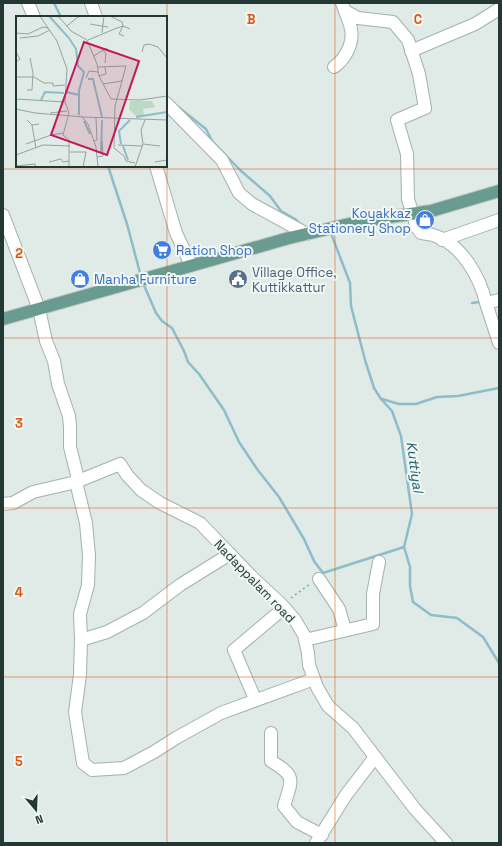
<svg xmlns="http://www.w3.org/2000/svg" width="502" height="846" font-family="'Space Grotesk',sans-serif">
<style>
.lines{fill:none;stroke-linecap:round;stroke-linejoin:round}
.stream{stroke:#8dbdca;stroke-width:2.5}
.minor-casing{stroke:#a4b1ad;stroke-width:14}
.major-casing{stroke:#c1c7c6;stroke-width:14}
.path{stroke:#84aaa0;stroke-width:1.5;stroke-dasharray:2 3;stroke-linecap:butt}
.minor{stroke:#fff;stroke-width:12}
.major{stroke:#699b91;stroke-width:12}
.grid{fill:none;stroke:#de570e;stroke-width:1;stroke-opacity:0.55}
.labels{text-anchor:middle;stroke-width:4;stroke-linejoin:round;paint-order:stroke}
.shop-label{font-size:13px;fill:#366cbe;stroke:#f0f7f4;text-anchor:start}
.service-label{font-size:13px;fill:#4e5e75;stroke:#f0f7f4;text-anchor:start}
.street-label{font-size:13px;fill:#233834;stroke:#f0f7f4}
.water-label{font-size:14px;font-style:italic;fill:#235d6e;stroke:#f0f7f4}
.inset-river{fill:none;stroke:#8dbdca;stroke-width:2}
.inset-road{fill:none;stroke:#94a39f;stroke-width:1}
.view{fill:#c2185b;fill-opacity:0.15;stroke:#c2185b;stroke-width:2}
.inset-edge{fill:none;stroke:#233834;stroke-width:2}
.grid-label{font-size:13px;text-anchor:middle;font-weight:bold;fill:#de570e;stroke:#f0f7f4;stroke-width:4;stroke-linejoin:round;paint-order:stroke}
</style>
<rect width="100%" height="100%" fill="#e0eae6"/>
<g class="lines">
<g class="stream">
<path d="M 54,3 L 61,17"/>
<path d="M 177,106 L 206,129 L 212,141 L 240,170 L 270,196 L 281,211 L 295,219 L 300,224"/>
<path d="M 108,166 L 127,224 L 140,273"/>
<path d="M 332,236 L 350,283 L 351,306 L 365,360 L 374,388 L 381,399 L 392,411 L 401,436 L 412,514 L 404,547 L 410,567 L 410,586 L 413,602 L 431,615 L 457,618 L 483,637 L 499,663"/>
<path d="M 143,283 L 156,313 L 162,321 L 172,328 L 184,351 L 188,362 L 199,374 L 224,410 L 239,442 L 257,469 L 279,497 L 304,539 L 314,561 L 323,573 L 404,547"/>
<path d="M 472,303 L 480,302"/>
<path d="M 382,399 L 399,404 L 416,404 L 437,397 L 458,396 L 499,388"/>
</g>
<defs>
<g id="minor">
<path d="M 28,3 L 34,17"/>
<path d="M 91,3 L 96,17"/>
<path d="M 342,3 L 345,11 L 358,18 L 393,22 L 408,40 L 419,74 L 425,108 L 397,120 L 407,154 L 408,199 L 417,228 L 421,233 C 425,234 429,234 433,235 C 461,243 480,277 486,303"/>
<path d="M 411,51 L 475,24 L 499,9"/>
<path d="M 334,67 C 345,59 354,44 351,29 C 350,23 347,17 345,11"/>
<path d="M 166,103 L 222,160 L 239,193 L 252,204 L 307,234"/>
<path d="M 156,166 L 176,233 L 191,265"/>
<path d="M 3,215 L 39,309 L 46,341 L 54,361 L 58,384 L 69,416 L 70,427 L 70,447 L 77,475 L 76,482 L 86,523 L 89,556 L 88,585 L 80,614 L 81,640 L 107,632 L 143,613 L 180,585 L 230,554"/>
<path d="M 442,240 L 499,220"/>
<path d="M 499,300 L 486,303 L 499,343"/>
<path d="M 3,504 L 13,503 L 33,492 L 76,482 L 120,464 L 127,475 L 141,490 L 160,503 L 200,523 L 252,577 L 282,605 L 295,620 L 304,635 L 308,653 L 309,665 L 317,687 L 328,706 L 353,728 L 415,809 L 446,843"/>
<path d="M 319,579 L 339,609 L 345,630"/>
<path d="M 81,640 L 80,675 L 75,712 L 83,763 L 92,770 L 124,768 L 154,752 L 176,738 L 221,713 L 314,679"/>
<path d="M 305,640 L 373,624 L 373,594 L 379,562"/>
<path d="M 255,699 L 234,650 L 284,608"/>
<path d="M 271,733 L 271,761 C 297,777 292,779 284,806 L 297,822 L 322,835"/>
<path d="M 316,843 L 346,795 L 375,757"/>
</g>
<path id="major" d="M 3,319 L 289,238 L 362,221 L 431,211 L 499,191"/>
</defs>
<use href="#minor" class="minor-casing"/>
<use href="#major" class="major-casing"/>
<path class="path" d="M 291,598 L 310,584"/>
<use href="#minor" class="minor"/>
<use href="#major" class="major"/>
</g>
<path class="grid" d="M 167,3 L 167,843M 335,3 L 335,843M 3,169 L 499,169M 3,338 L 499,338M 3,508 L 499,508M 3,677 L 499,677"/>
<defs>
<symbol id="shop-disc" viewBox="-11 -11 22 22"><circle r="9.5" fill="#3f7fe0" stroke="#f0f7f4"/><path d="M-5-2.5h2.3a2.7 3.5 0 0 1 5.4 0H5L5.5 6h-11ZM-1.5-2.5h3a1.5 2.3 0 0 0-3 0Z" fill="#fff"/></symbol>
<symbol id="supermarket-disc" viewBox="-11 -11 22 22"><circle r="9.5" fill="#3f7fe0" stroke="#f0f7f4"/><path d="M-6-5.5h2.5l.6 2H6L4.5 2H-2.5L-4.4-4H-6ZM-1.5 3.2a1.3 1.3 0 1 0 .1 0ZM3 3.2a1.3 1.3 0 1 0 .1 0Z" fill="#fff"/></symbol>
<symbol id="civic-disc" viewBox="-11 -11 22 22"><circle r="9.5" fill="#5c6f8a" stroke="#f0f7f4"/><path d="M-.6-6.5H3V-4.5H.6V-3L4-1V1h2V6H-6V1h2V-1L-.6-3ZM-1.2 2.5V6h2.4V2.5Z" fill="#fff"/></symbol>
</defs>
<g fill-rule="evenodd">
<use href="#shop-disc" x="414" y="209" width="22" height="22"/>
<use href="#supermarket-disc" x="151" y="239" width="22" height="22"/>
<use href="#shop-disc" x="69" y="268" width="22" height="22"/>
<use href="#civic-disc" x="227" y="268" width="22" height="22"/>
</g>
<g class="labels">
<g class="shop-label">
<text x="411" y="218" text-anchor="end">Koyakkaz<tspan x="411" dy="15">Stationery Shop</tspan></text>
<text x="176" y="255">Ration Shop</text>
<text x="94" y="284">Manha Furniture</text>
</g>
<g class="service-label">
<text x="252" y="277">Village Office,<tspan x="252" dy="15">Kuttikkattur</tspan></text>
</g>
<g class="street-label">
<text transform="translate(255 581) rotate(46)" y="5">Nadappalam road</text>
</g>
<g class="water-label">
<text transform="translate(415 467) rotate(82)" y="5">Kuttiyal</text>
</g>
</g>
<g transform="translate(16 16)">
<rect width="151" height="151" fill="#e0eae6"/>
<path d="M 114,85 L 136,85 L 139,91 L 127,93 L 128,99 L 122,102 L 113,93 Z" fill="#bbd9c5"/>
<path class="inset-river" d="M 33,0 L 53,22 L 60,33 L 62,50 L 68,56 L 63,75 L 63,99M 72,63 L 77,63 L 86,101M 50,76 L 63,79M 25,84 L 29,76 L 48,77M 120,101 L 151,96M 68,105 L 74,118M 105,128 L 103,115 L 114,104M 107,130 L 112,144M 85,138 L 86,104"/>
<path class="inset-road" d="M 24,0 L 32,12M 38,0 L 43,1 L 55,15 L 71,24 L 81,48 L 83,60 L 95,83 L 124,84 L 151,80M 94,0 L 106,6 L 107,10M 74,8 L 92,11M 51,10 L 62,1 L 68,0M 107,10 L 103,18 L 108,20M 0,17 L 12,18 L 27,11 L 32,12 L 41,25 L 51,53 L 49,86 L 0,83M 86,17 L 88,0M 4,22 L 22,20 L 34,14M 72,24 L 101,12 L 107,10 L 114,13M 87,34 L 90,38 L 89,47M 0,36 L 4,43 L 0,46M 126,36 L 128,29 L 133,28 L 142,31 L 151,42M 78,40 L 90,32 L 91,33M 82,51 L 110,50 L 106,65M 83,60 L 90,58 L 89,51M 0,61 L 18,61 L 28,67 L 37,67 L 37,70 L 49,69M 70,62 L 73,55 L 82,56M 87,68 L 106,65 L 99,90 L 98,132 L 108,140 L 110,145 L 119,147M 11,74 L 16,74 L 17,57 L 14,42M 49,86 L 53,97 L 47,119 L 53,124 L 53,151M 0,93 L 19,97 L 68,101 L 151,104M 34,97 L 51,95M 66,101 L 72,108 L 80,131 L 82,151M 11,104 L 16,109 L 23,108M 16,109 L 20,132M 78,125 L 81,124 L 80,102M 10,128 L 35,119 L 47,117M 127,128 L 144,130M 102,129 L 126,130M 54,136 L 70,136 L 67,151M 0,139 L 27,129 L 54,130M 81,141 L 87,140 L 86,125M 33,146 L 45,143 L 47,146 L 53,145M 139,146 L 151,144M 0,150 L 19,148 L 20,151M 119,151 L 127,128 L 125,114 L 129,104"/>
<path class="view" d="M 68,26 L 123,45 L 91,139 L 35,119 Z"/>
<rect width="151" height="151" class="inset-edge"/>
</g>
<g class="grid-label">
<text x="251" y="24">B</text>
<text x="418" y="24">C</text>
<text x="19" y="258">2</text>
<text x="19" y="428">3</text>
<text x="19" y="597">4</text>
<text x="19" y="766">5</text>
</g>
<rect width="502" height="846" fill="none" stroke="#233834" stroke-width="8"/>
<g transform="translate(36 810) rotate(161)" stroke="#f0f7f4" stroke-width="3" paint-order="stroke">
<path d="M0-3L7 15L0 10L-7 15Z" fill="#233834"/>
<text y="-6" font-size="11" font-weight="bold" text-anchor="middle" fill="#233834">N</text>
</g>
</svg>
